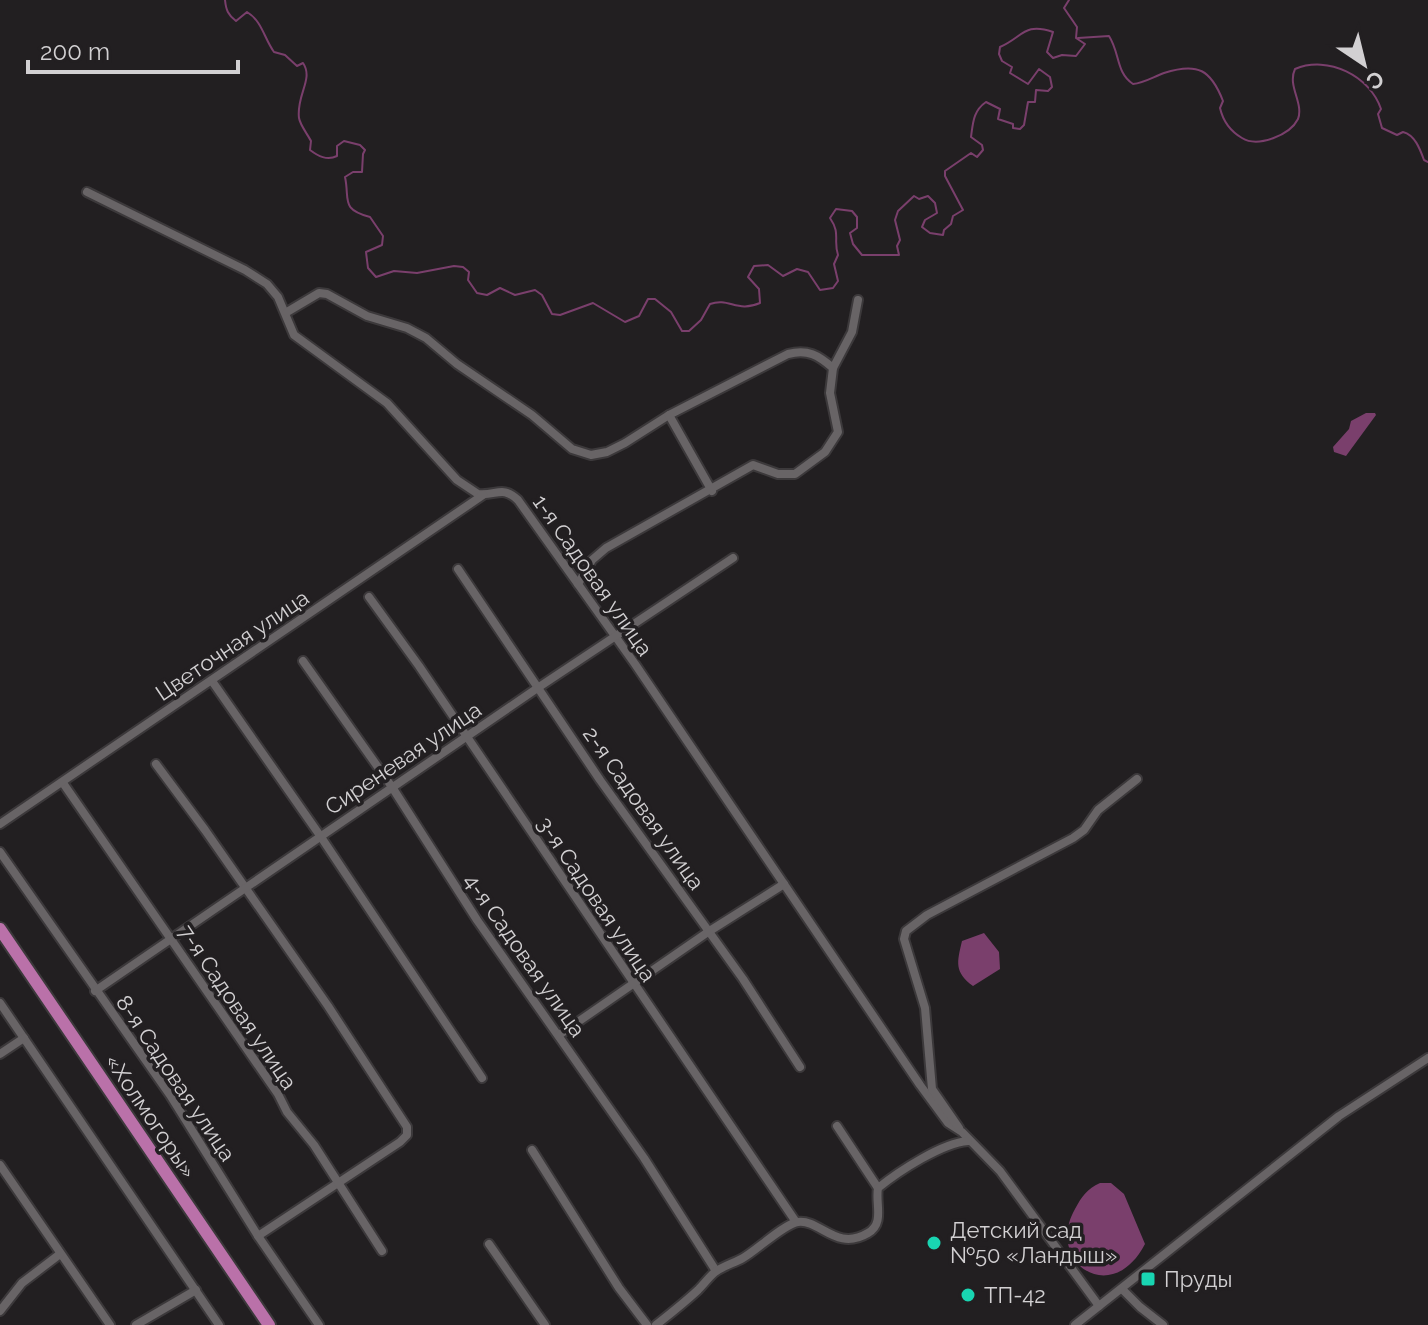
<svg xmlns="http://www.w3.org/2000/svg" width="1428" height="1325" font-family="Raleway,sans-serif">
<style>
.water{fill:#7a3f6c}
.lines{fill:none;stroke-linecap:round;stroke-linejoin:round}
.stream{stroke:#7a3f6c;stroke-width:2}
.minor-casing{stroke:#3c393b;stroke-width:12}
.highway-casing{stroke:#3c393b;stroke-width:16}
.minor{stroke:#686466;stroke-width:8}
.highway{stroke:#ba71a9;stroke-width:12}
.poi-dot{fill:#19d5b2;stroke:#221f21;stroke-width:3}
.labels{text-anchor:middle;stroke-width:7;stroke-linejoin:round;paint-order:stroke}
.street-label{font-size:22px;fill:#d2d0d2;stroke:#221f21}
.poi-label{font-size:22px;fill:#d2d0d2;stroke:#221f21;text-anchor:start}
</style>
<rect width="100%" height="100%" fill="#221f21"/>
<g class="water">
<path d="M 1366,413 L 1375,413 L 1376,415 L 1346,456 L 1334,452 L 1333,447 L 1349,429 L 1351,421 Z"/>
<path d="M 984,933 L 999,952 L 1000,969 L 973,986 C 954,972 957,962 962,941 Z"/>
<path d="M 1100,1183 L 1111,1183 L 1124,1194 L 1145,1244 C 1111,1309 1045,1261 1075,1209 C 1082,1196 1087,1189 1100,1183 Z"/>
</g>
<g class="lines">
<g class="stream">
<path d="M 225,0 C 226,10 228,15 236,21 L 247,12 C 262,21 264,38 274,52 L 285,55 L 297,66 L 303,63 C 314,79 296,95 299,118 C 300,125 308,135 311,141 L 310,150 C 318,156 327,161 337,156 L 337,146 L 344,141 L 360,145 L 365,150 L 363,154 L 362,172 L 353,172 L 345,177 C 350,200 340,209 370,217 L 383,236 L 382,245 L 366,252 L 368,268 L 376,277 L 394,271 L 417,273 L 454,266 L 463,267 L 469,272 L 468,280 L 477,293 L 487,295 L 500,288 L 515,295 L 535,290 L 542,295 L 552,314 L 560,315 L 593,303 L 625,322 L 639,316 L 648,299 L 655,299 L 671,312 L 682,331 L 689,331 L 701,320 L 710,304 C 729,297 737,313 760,303 L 759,289 L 748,277 L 754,266 L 768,265 L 783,276 L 797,269 L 808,272 L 820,290 L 833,288 L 838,281 L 834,264 L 838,255 C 833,240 841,234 830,218 L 836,209 L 852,211 L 857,217 L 857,228 L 850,233 L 853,244 L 862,255 L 899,255 L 897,246 L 900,240 L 895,220 L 898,211 L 914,196 L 919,199 L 928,196 L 935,203 L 937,213 L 925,220 L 922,227 L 930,233 L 943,235 L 944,230 L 951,224 L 953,216 L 963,210 L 945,176 L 945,171 L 971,153 L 977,157 L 983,150 L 982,145 L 971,137 C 973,123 973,111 986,102 L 1000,109 L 998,119 L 1013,124 L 1013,128 L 1020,129 L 1024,125 L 1028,102 L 1035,102 L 1036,90 L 1048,91 L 1052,87 L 1050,77 L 1039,69 L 1028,84 L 1010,73 L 1012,67 L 1002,61 L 999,54 L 1000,47 C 1023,37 1024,22 1053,32 L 1047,52 L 1053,58 L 1062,55 L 1076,56 L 1085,44 L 1076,38 L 1077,27 L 1064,8 L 1069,0"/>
<path d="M 1078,38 L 1109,36 C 1120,53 1116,73 1133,84 C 1144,83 1153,77 1164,73 C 1198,62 1211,70 1223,101 L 1220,108 C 1223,121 1230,131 1242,138 C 1258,148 1290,135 1298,119 C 1304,103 1287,86 1295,69 C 1328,55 1370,76 1381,109 L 1378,114 L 1382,128 L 1397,135 L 1403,132 C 1415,135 1420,149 1424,160 L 1428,162"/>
</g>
<defs>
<g id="minor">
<path d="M 87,192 L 245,270 L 267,284 L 278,297 L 294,335 L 387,403 L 457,480 L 478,494 C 497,496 502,485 518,500 L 635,664 L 920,1085 L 948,1123 L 962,1132 L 1000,1171 L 1099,1306"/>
<path d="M 287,312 L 319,293 L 327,294 L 367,316 L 407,328 L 426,338 L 457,364 L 532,415 L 572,449 L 591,455 L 607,452 L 625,443 L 669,415"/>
<path d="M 712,491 L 669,415 L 788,354 C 808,349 818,355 833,368"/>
<path d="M 458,569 L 600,780 L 743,979 L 800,1067"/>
<path d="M 578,584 L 592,560 L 606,548 L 753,465 L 778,474 L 795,474 L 825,452 L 838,432 L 830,393 L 833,368 L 852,332 L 858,300"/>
<path d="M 369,597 L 419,666 L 796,1222"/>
<path d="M 303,661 L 392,787 L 477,920 L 644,1158 L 716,1271"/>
<path d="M 212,681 L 321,837 L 482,1078"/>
<path d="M 156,764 L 205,830 L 328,1006 L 407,1127 L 407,1135 L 400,1142 L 258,1236"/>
<path d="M 63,783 L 278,1094 L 287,1112 L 314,1145 L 382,1251"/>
<path d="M 0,824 L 483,495"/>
<path d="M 0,852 L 170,1095 L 258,1236 L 319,1325"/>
<path d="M 95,991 L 539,687 L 733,558"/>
<path d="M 0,1003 L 219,1325"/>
<path d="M 559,1035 L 708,932 L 784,884"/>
<path d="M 0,1054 L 24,1038"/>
<path d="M 837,1126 L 878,1188"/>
<path d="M 959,1128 L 932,1089 L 925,1008 L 904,939 L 906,931 L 927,915 L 1073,838 L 1084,830 L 1098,810 L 1137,779"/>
<path d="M 532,1150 L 619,1288 L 647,1325"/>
<path d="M 0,1165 L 110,1325"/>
<path d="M 489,1244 L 545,1325"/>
<path d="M 1122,1289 L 1140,1307 L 1163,1325"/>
<path d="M 0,1311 L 22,1283 L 60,1254"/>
<path d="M 136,1325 L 196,1290"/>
<path d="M 656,1325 C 670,1314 685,1302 698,1290 C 704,1284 709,1277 715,1272 C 723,1266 734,1263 743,1258 C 757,1250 784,1224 798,1222 C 820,1219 836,1252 868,1233 C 885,1223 875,1204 878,1188 C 899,1171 942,1143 968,1141"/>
<path d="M 1075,1325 L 1339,1116 L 1428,1058"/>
</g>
<path id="highway" d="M 0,929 L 269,1325"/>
</defs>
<use href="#minor" class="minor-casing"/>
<use href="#highway" class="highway-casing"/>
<use href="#minor" class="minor"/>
<use href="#highway" class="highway"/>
</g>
<g class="poi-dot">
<circle cx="934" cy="1243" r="8"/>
<rect x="1140" y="1271" width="16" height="16" rx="4"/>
<circle cx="968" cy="1295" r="8"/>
</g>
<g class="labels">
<g class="street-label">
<text transform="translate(593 575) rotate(55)" y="8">1-я Садовая улица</text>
<text transform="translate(232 645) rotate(-34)" y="8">Цветочная улица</text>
<text transform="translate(403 758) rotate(-34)" y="8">Сиреневая улица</text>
<text transform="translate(644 808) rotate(55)" y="8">2-я Садовая улица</text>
<text transform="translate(597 899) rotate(56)" y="8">3-я Садовая улица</text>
<text transform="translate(525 955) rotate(55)" y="8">4-я Садовая улица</text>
<text transform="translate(238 1007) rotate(56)" y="8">7-я Садовая улица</text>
<text transform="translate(176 1078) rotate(56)" y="8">8-я Садовая улица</text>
<text transform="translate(151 1116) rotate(56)" y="8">«Холмогоры»</text>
</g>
<g class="poi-label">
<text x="950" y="1238">Детский сад<tspan x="950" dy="25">№50 «Ландыш»</tspan></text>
<text x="1164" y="1287">Пруды</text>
<text x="984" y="1303">ТП-42</text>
</g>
</g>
<g transform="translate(1364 64) rotate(145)" stroke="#221f21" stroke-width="6" paint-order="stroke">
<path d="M0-6L14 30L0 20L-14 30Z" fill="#d2d0d2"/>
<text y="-12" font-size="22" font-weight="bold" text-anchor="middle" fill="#d2d0d2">С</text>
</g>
<path d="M28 60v12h210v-12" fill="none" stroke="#d2d0d2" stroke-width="4"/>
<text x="40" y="60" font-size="24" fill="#d2d0d2" stroke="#221f21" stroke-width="6" paint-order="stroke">200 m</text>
</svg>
